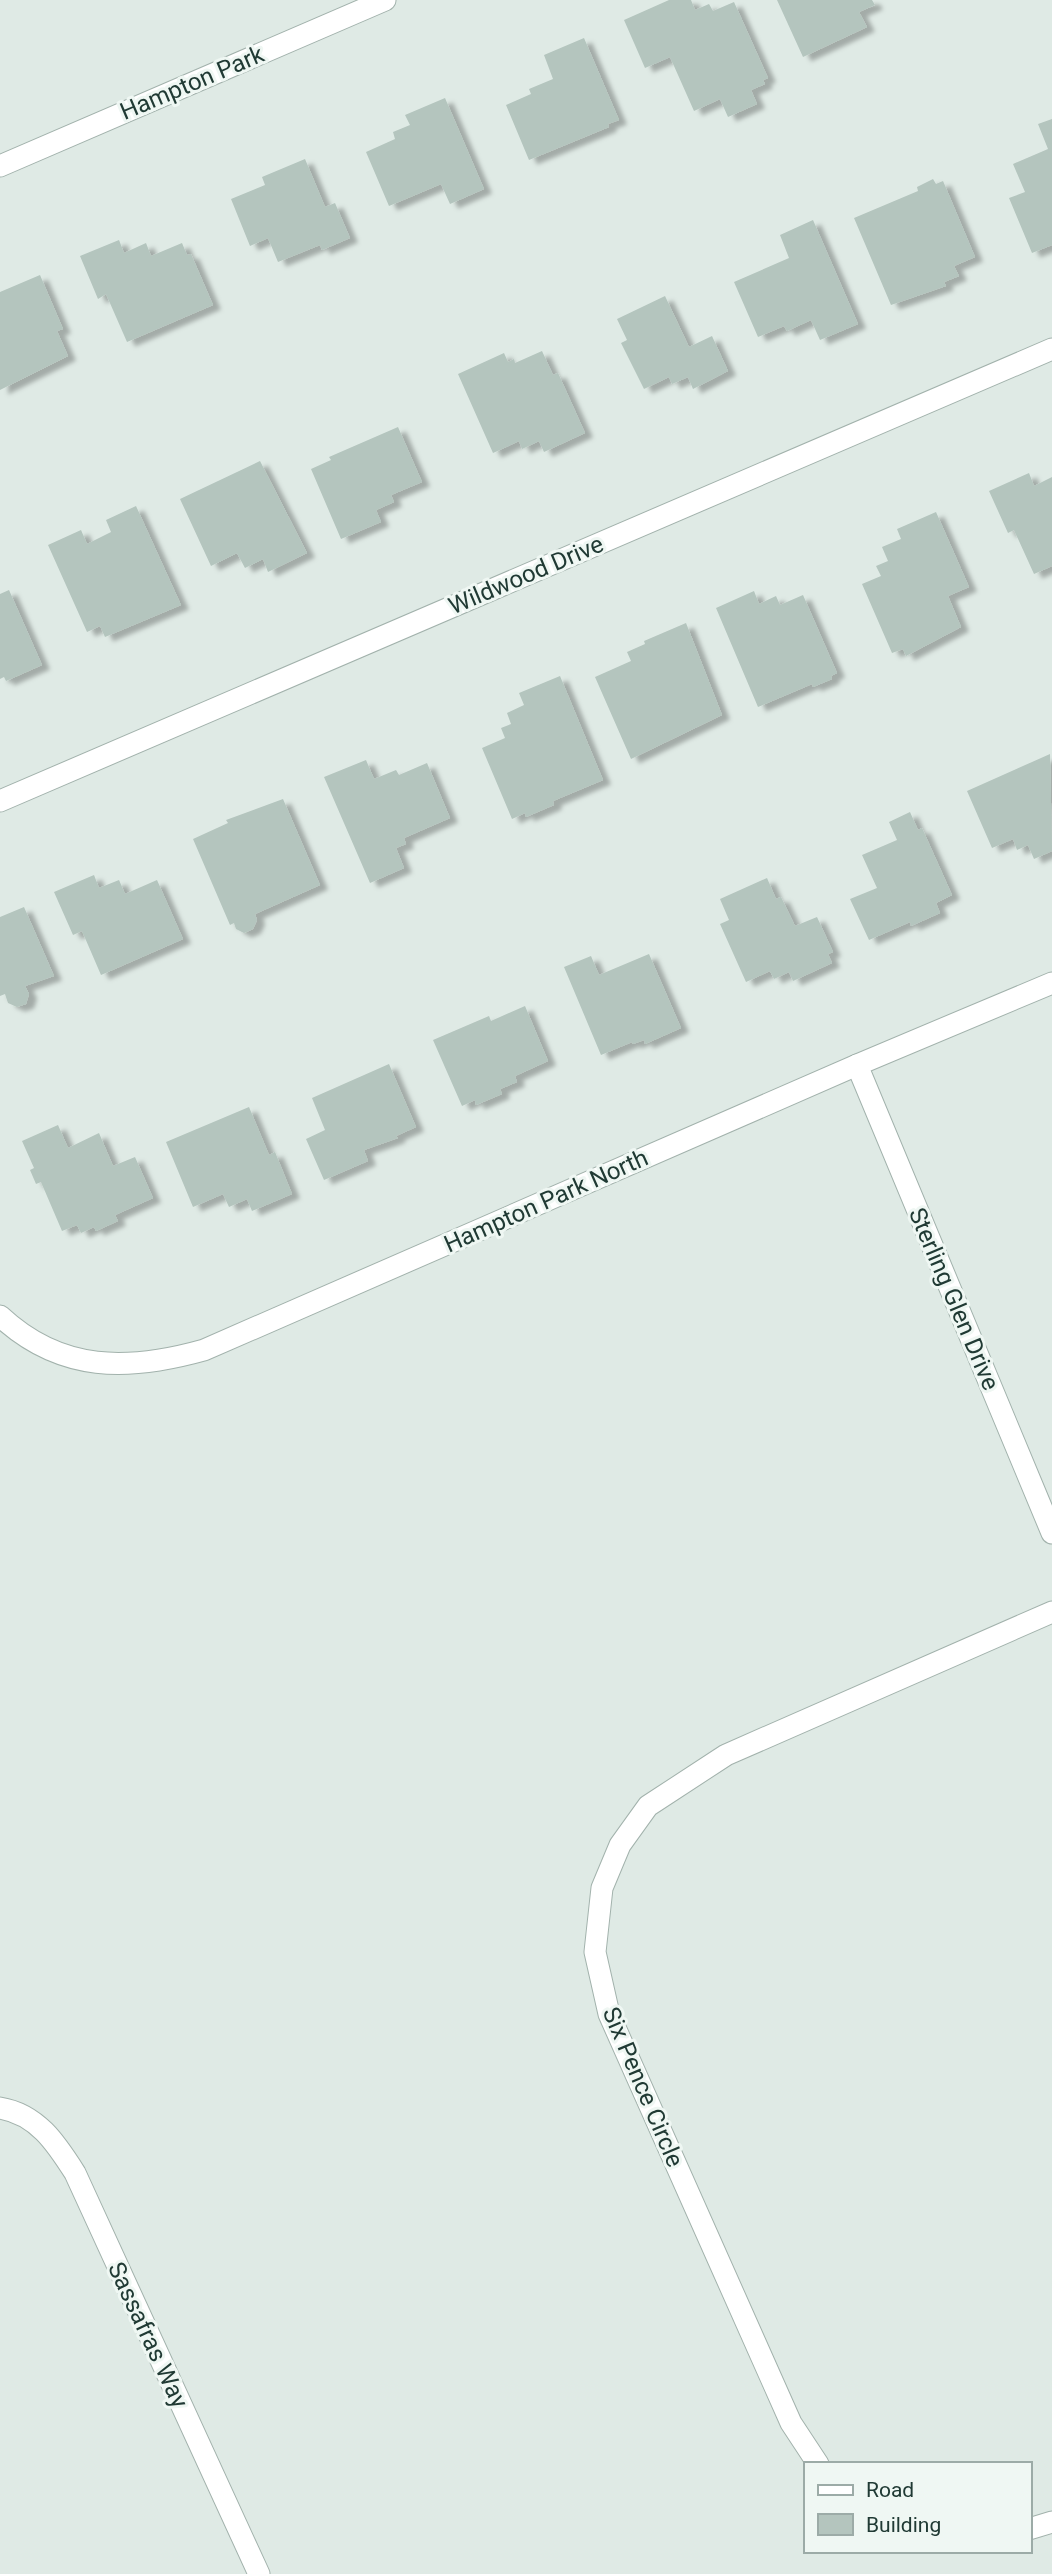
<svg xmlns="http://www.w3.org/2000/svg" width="1052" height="2574" font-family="Roboto,sans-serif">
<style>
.building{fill:#b4c5be;filter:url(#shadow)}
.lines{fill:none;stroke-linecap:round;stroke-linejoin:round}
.minor-casing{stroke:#a2b2ac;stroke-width:23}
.minor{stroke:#fff;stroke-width:21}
.labels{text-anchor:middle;stroke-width:6;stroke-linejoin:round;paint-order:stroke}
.street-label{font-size:24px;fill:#203a34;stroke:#eff7f3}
</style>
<defs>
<filter id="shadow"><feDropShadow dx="8" dy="4.5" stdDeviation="2" flood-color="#0004"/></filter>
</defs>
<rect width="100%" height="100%" fill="#dfeae5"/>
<g class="building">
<path d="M 669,0 L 691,0 L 695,10 L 709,4 L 713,11 L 734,2 L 768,78 L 763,80 L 765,84 L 751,90 L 757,104 L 728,117 L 720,99 L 694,111 L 670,57 L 645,68 L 624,20 Z"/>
<path d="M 777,0 L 872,0 L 875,5 L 859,12 L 867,27 L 803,57 Z"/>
<path d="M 584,38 L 619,120 L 608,124 L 609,127 L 529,160 L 506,105 L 531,94 L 529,89 L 553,79 L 544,55 Z"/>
<path d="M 445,98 L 484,189 L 450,204 L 441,184 L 389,206 L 366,152 L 395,139 L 393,132 L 410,125 L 405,115 Z"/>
<path d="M 1052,119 L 1052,245 L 1032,253 L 1009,198 L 1025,192 L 1013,164 L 1048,149 L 1038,124 Z"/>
<path d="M 305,159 L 325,207 L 335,203 L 350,238 L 322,250 L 320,245 L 278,262 L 268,238 L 250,246 L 231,199 L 265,185 L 262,177 Z"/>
<path d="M 933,179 L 936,184 L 943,181 L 975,257 L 954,266 L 959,276 L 944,282 L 946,286 L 891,305 L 854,218 L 918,191 L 917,187 Z"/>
<path d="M 813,220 L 858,324 L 820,340 L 811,320 L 787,331 L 784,326 L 758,337 L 734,282 L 789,258 L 780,235 Z"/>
<path d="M 119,240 L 124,253 L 146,243 L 151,256 L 182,243 L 187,255 L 191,254 L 213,305 L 127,342 L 106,294 L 98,299 L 80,256 Z"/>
<path d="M 40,275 L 63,329 L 57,331 L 68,356 L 0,390 L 0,292 Z"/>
<path d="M 665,296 L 689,347 L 712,336 L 728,371 L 693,389 L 688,377 L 672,384 L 669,377 L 644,389 L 621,343 L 627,340 L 617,319 Z"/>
<path d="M 542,351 L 553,375 L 558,373 L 585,433 L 544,452 L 539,441 L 522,449 L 519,441 L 493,453 L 458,374 L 504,353 L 508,362 L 514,359 L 515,363 Z"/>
<path d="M 398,427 L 422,482 L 391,495 L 394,502 L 376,510 L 381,522 L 341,539 L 311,469 L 331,460 L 329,457 Z"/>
<path d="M 260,461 L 307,553 L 268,572 L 263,559 L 245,568 L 237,553 L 211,566 L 180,499 Z"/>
<path d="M 1029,473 L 1034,486 L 1052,477 L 1052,566 L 1034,574 L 1014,530 L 1008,533 L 989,491 Z"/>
<path d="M 136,506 L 181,605 L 105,637 L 100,626 L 87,632 L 48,545 L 81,530 L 87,544 L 111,532 L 106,520 Z"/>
<path d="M 936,512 L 969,587 L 948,596 L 961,627 L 906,656 L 903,649 L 892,653 L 862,584 L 881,576 L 876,566 L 888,561 L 882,547 L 901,539 L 897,529 Z"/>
<path d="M 9,590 L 42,665 L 6,681 L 4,677 L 0,679 L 0,594 Z"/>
<path d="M 754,591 L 759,604 L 776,596 L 780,605 L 803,595 L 837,673 L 831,676 L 832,679 L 813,687 L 812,684 L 758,707 L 716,608 Z"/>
<path d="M 686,623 L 722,715 L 631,759 L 595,677 L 631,661 L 627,652 L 645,644 L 644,641 Z"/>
<path d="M 560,676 L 603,780 L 553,801 L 554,805 L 526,817 L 525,813 L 512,819 L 482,748 L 505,738 L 501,728 L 511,724 L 507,713 L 524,705 L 519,693 Z"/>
<path d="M 1050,754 L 1052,851 L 1034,859 L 1028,845 L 1017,850 L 1013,839 L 992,848 L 967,791 Z"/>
<path d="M 366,760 L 374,779 L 396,770 L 399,775 L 427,763 L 450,818 L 404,838 L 406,844 L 396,848 L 404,868 L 370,883 L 324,777 Z"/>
<path d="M 283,799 L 320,885 L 255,914 L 257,920 L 253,929 L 244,933 L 236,929 L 234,923 L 230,925 L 193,839 L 228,823 L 226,820 Z"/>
<path d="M 910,812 L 918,830 L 922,828 L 952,895 L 936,903 L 940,913 L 911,926 L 910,922 L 869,940 L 850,899 L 877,888 L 862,855 L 897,840 L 889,822 Z"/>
<path d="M 94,875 L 99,888 L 119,880 L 125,894 L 157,880 L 183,939 L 101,975 L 82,931 L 73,935 L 54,892 Z"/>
<path d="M 767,878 L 776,899 L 781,897 L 795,926 L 817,917 L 833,952 L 828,954 L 832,963 L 793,981 L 789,972 L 774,979 L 770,971 L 746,982 L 720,924 L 729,920 L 720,899 Z"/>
<path d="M 24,907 L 54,976 L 25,986 L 29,994 L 26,1004 L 17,1007 L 8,1003 L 5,994 L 0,996 L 0,917 Z"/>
<path d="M 649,954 L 681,1028 L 645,1044 L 644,1040 L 633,1044 L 632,1042 L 601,1055 L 564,967 L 591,956 L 599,975 Z"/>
<path d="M 525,1006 L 548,1061 L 515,1076 L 517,1082 L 500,1089 L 502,1094 L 476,1105 L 475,1100 L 462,1106 L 433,1040 L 489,1016 L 491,1021 Z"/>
<path d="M 389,1064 L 416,1127 L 396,1136 L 398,1138 L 364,1150 L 368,1161 L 324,1180 L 306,1139 L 325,1130 L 312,1098 Z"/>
<path d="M 249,1107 L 269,1155 L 275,1152 L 292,1194 L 252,1211 L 247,1199 L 229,1207 L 223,1194 L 193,1207 L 166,1142 Z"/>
<path d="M 58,1125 L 68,1148 L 99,1133 L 113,1166 L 135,1157 L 153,1198 L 115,1215 L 118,1221 L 96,1231 L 94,1227 L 81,1233 L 77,1225 L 62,1231 L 41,1182 L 36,1184 L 30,1170 L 34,1168 L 22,1141 Z"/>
</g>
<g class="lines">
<defs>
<g id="minor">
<path d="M 0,166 L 385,0"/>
<path d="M 0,801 L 1052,349"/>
<path d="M 857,1065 L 1052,1533"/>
<path d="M 0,1316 C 61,1373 129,1371 204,1350 L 857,1065 L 1052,983"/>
<path d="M 0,2108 C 37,2114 56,2143 75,2173 L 259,2574"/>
<path d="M 818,2464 L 791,2423 L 609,2014 L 595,1952 L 602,1888 L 620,1845 L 648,1806 L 726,1755 L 1052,1612"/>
<path d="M 1029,2529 L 1052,2522"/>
</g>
</defs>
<use href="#minor" class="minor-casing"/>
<use href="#minor" class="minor"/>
</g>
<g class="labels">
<g class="street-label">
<text transform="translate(192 83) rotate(-23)" y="8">Hampton Park</text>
<text transform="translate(526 575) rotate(-23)" y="8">Wildwood Drive</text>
<text transform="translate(546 1201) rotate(-24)" y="8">Hampton Park North</text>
<text transform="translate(954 1299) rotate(67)" y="8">Sterling Glen Drive</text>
<text transform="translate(643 2087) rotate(67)" y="8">Six Pence Circle</text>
<text transform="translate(148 2335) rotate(65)" y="8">Sassafras Way</text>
</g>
</g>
<rect x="804" y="2462" width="228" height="91" fill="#eff7f3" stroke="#9caba7" stroke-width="2"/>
<rect x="818" y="2485" width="35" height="10" fill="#ffffff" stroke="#9caba7" stroke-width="2"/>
<text x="866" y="2497" font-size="21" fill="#203a34">Road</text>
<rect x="818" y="2514" width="35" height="21" fill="#b4c5be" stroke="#9caba7" stroke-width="2"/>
<text x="866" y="2532" font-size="21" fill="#203a34">Building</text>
</svg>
